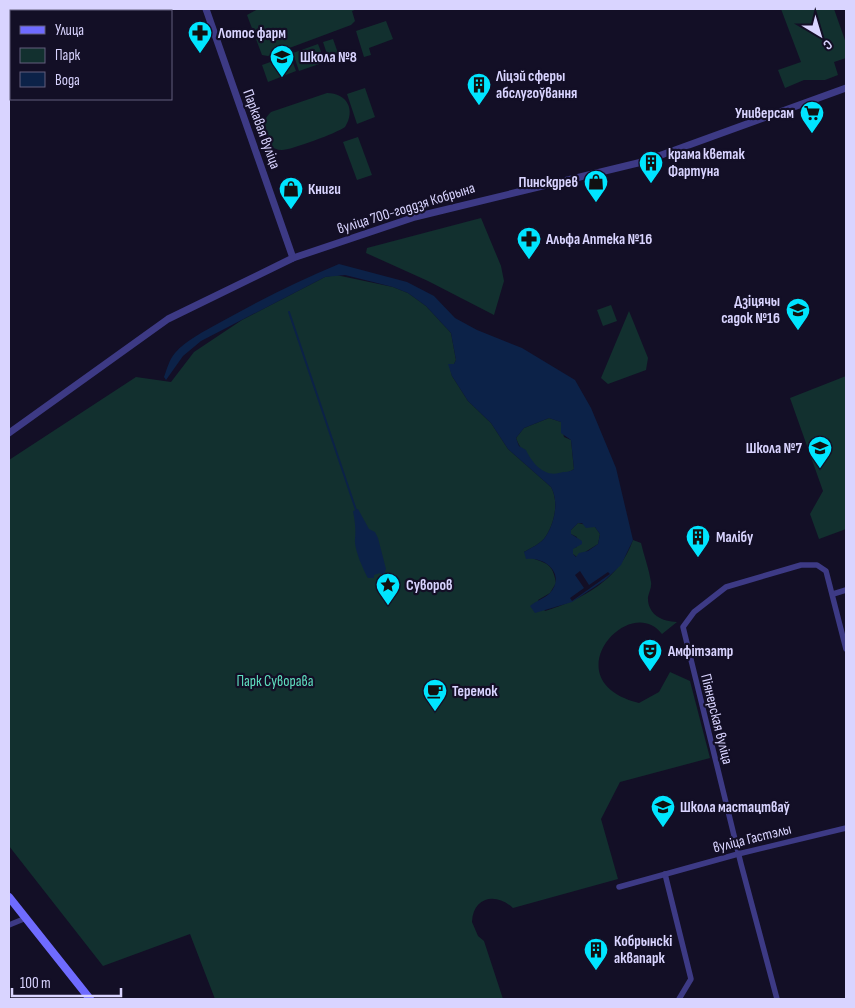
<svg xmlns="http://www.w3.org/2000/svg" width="855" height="1008" font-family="'Sofia Sans Condensed',sans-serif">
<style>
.green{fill:#12302f}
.water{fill:#0c2248;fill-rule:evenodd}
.pier{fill:#130f26}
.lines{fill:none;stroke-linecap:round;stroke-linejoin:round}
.stream{stroke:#0c2248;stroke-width:2}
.minor{stroke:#3d3a85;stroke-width:5.5}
.tertiary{stroke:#3d3a85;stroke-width:7}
.secondary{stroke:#6f6bff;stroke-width:8}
.labels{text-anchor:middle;stroke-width:4.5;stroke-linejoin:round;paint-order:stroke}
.poi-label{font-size:15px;font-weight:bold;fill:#d9d4ff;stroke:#130f26;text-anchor:start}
.street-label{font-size:15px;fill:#d9d4ff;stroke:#130f26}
.park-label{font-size:15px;fill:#5fe0c0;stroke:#130f26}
</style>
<rect width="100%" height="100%" fill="#130f26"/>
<g class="green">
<path d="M 258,9 L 357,9 L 352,11 L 355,21 L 351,25 L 268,56 L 262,55 L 247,15 Z"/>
<path d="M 781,9 L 834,9 L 846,43 L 846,58 L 834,62 L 838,75 L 825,80 L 804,80 L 785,88 L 778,70 L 801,62 Z"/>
<path d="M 386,21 L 393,39 L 369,48 L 371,55 L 364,57 L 356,31 Z"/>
<path d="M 333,39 L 339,56 L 329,60 L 323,42 Z"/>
<path d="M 318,44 L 325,62 L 299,71 L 293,53 Z"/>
<path d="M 290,55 L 296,71 L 268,82 L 262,65 Z"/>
<path d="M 365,88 L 375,117 L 357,124 L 347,94 Z"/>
<path d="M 327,93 C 347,93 356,110 345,127 C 337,133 291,150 282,150 C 272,150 264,142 263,133 C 261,125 265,118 271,112 Z"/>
<path d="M 358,137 L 372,175 L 357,180 L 343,142 Z"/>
<path d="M 481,218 L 501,266 L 504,281 L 494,315 L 428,281 L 366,253 L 367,248 Z"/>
<path d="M 336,275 L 393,287 L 408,293 L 426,306 L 451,333 L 456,360 L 454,364 L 449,364 L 452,376 L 468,401 L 491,423 L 508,449 L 551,487 C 559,501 555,522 546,536 C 542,543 531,548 524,552 C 539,566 552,556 556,583 L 550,593 L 538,600 L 545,611 C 583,599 619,580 633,540 L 641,543 C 644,556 649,569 651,582 C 652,587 649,592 648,597 C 647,614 662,622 677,622 L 662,634 C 629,591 551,681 639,703 L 659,692 L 670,672 L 690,681 L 710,758 L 620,782 L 601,819 L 618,879 L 513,908 C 496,892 473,897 472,922 L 478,936 L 484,941 L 503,999 L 215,999 L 190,934 L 103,966 L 9,846 L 9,460 L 136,377 L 171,382 L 194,352 L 242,320 L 325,277 Z"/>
<path d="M 611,305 L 617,321 L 603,326 L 597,310 Z"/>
<path d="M 629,311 L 648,358 L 646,370 L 608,384 L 601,378 Z"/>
<path d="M 846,376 L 846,529 L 819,539 L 810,514 L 823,491 L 790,398 Z"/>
<path d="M 549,418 L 561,422 L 564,437 L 571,440 L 574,469 C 569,473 553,477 548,474 C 535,469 520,450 516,438 L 524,428 Z"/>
<path d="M 578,523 L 595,527 L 600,534 L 598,544 L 577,557 L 573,554 L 573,548 L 577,547 L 577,537 L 571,534 L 571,530 Z"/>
</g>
<g class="water">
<path d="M 339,264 L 407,282 L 434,296 L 455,318 L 477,330 L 522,348 L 575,380 L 591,408 L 616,468 L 633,540 L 621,565 L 605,580 L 572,602 L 535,613 L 530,606 C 536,601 545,598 550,593 C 566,575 546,556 526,559 L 524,552 C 531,548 542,543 546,536 C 555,522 559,501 551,487 L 508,449 L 491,423 L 468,401 L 452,376 L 448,364 L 454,364 L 456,360 L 451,333 L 426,306 L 408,293 L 393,287 L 345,275 L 325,277 L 201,341 L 183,356 L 166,380 L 164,377 C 167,369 169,360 175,353 C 186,340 205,331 219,323 C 258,301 298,281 339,264 ZM 549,418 L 561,422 L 561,433 L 571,440 L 574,469 C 569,473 565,471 559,473 C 544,477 532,463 526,450 L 519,446 L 516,438 L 524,428 ZM 578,523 L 582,523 L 586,528 L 595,527 L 600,534 L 598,544 L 588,551 L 579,553 L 576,557 L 573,554 L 573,549 L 582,544 L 582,541 L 571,534 L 571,530 Z"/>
<path d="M 358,509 L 369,529 L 375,532 L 378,538 L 386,569 L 384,575 L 382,576 L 380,573 L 374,575 L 374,578 L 368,578 C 363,569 354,549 355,539 C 356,529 355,522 353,511 Z"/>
</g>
<path class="pier" d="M 580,571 L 589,585 L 608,572 L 610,574 L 572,601 L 570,598 L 584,588 L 575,575 Z"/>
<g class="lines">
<path class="stream" d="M 289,312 L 356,510"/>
<g class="minor">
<path d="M 833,594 L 846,590"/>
<path d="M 665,874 L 691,979 L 679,999"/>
<path d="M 619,887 L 738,854 L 846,828"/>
<path d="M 9,925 L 26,918"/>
<path d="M 777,999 L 741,864 L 683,627 L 694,612 L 726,587 L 801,565 L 817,565 L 826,571 L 846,649"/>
</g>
<g class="tertiary">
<path d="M 206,9 L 293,258"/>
<path d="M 9,433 L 168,319 L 293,258 L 415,217 L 642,162 L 846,88"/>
</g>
<path class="secondary" d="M 9,897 L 90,999"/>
</g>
<defs>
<symbol id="pharmacy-pin" viewBox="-11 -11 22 30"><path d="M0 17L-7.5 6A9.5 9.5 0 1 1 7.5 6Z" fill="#00e5ff" stroke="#130f26"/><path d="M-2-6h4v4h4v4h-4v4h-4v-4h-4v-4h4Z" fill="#111"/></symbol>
<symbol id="school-pin" viewBox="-11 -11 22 30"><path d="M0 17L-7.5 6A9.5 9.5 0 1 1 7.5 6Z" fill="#00e5ff" stroke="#130f26"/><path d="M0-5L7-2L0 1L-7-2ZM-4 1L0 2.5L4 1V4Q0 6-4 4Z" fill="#111"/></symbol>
<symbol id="building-pin" viewBox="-11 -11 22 30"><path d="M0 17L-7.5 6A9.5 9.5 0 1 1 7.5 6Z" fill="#00e5ff" stroke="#130f26"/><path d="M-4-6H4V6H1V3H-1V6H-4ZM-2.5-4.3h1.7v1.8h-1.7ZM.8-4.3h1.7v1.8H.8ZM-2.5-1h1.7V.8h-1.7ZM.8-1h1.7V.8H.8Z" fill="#111"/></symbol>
<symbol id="supermarket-pin" viewBox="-11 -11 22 30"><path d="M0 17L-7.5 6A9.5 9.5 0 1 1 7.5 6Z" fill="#00e5ff" stroke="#130f26"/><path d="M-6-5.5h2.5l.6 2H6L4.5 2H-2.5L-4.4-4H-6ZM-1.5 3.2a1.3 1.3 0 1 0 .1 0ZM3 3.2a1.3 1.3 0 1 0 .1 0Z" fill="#111"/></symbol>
<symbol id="shop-pin" viewBox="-11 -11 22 30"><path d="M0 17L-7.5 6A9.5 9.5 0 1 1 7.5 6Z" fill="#00e5ff" stroke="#130f26"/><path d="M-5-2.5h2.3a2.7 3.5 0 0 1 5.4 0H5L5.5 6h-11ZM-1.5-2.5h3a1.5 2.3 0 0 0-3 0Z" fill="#111"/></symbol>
<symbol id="sight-pin" viewBox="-11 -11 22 30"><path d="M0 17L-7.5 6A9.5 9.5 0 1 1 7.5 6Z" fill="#00e5ff" stroke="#130f26"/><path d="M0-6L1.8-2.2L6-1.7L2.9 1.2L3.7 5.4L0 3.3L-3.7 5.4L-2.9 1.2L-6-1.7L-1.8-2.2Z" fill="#111"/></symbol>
<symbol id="theatre-pin" viewBox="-11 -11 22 30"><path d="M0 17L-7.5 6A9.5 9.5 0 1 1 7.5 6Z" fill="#00e5ff" stroke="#130f26"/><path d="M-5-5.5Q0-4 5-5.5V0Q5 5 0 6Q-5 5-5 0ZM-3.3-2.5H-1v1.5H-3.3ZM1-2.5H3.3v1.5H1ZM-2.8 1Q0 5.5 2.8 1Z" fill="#111"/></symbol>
<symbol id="cafe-pin" viewBox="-11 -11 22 30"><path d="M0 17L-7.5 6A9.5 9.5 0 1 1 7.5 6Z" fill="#00e5ff" stroke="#130f26"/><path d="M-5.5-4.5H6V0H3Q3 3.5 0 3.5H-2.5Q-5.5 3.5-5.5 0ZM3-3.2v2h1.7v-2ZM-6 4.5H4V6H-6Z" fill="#111"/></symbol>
</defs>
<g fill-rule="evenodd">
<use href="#pharmacy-pin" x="186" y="19" width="28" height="38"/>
<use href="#school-pin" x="268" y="43" width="28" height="38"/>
<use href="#building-pin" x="465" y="71" width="28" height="38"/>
<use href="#supermarket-pin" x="798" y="99" width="28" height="38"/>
<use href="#building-pin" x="637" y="149" width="28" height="38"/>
<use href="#shop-pin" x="582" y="168" width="28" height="38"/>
<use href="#shop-pin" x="277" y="175" width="28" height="38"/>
<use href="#pharmacy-pin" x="515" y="225" width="28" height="38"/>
<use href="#school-pin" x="784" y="296" width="28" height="38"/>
<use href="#school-pin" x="806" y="434" width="28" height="38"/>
<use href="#building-pin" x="684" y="523" width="28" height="38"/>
<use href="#sight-pin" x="374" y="571" width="28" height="38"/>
<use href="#theatre-pin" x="636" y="637" width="28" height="38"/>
<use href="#cafe-pin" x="421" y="677" width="28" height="38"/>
<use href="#school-pin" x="649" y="793" width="28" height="38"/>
<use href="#building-pin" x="582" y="936" width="28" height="38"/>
</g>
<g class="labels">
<g class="poi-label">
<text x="218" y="38">Лотос фарм</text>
<text x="300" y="62">Школа №8</text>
<text x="496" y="81">Ліцэй сферы<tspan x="496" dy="17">абслугоўвання</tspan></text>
<text x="794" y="118" text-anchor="end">Универсам</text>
<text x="668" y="159">крама кветак<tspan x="668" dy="17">Фартуна</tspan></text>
<text x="578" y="187" text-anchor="end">Пинскдрев</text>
<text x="308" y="194">Книги</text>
<text x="546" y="244">Альфа Аптека №16</text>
<text x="780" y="306" text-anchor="end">Дзіцячы<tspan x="780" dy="17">садок №16</tspan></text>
<text x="802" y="453" text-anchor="end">Школа №7</text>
<text x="716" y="542">Малібу</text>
<text x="406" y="590">Суворов</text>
<text x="668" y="656">Амфітэатр</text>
<text x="452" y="696">Теремок</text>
<text x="680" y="812">Школа мастацтваў</text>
<text x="614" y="946">Кобрынскі<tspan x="614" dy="17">аквапарк</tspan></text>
</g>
<g class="street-label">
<text transform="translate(262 129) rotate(70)" y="5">Паркавая вуліца</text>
<text transform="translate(406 208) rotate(-17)" y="5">вуліца 700-годдзя Кобрына</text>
<text transform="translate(717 719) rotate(76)" y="5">Піянерская вуліца</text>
<text transform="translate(752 838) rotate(-14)" y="5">вуліца Гастэлы</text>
</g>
<g class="park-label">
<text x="275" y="686">Парк Суворава</text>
</g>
</g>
<rect width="855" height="1008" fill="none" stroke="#d9d4ff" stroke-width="20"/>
<rect x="10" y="10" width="162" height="90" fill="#130f26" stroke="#625e7d"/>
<rect x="20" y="26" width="25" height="8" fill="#6f6bff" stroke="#625e7d"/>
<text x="55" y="35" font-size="15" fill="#d9d4ff">Улица</text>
<rect x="20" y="48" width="25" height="15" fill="#12302f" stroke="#625e7d"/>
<text x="55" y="60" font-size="15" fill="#d9d4ff">Парк</text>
<rect x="20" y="72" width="25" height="15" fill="#0c2248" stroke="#625e7d"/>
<text x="55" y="85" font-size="15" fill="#d9d4ff">Вода</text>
<g transform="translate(820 35) rotate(142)" stroke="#130f26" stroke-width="4" paint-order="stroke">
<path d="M0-4L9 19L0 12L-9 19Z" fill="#d9d4ff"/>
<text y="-8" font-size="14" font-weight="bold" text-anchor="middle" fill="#d9d4ff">С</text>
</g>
<path d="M12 988v8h109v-8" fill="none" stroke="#d9d4ff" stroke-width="2.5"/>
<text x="20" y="988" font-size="15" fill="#d9d4ff" stroke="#130f26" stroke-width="4" paint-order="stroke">100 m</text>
</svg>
